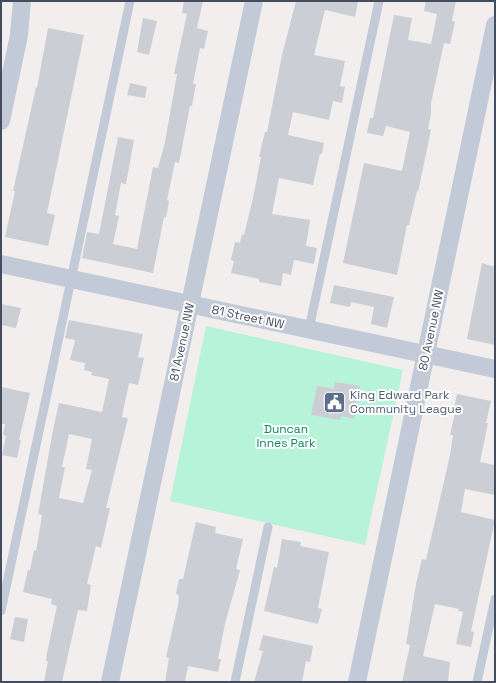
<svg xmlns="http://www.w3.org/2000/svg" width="496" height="683" font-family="'Space Grotesk',sans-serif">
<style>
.green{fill:#b7f3d9}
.building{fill:#ccced6;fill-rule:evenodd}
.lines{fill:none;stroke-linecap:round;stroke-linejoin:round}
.service{stroke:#c3cad7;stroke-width:9}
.minor{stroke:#c3cad7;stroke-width:18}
.labels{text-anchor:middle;stroke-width:4;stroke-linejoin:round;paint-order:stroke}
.street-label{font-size:12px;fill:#444d5d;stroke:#fff}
.service-label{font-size:12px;fill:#4e5e75;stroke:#fff;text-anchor:start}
.park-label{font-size:12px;fill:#0e855e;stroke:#fff}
</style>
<rect width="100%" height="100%" fill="#f1eeed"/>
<path class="green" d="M 206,326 L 403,370 L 365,545 L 170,501 Z"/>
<g class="building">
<path d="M 184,1 L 203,1 L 197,28 L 208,31 L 204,49 L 200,48 L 193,84 L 196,84 L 192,106 L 190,106 L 179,163 L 175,162 L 167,200 L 169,201 L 166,218 L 164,217 L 153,273 L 82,258 L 87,232 L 99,234 L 118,137 L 134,140 L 126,184 L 121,183 L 115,215 L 119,216 L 113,244 L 137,249 L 153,167 L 158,168 L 165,142 L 177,74 L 174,74 L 187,14 L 182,13 Z"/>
<path d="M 296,1 L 358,1 L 355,17 L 325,10 L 314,55 L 345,61 L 340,86 L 345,87 L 342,103 L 333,101 L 329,120 L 293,112 L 288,135 L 324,143 L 322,154 L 320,154 L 313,185 L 279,178 L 272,214 L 310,220 L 306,246 L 317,248 L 314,264 L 294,260 L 291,275 L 283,273 L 281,286 L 259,282 L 259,279 L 231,273 L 234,261 L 231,260 L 235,242 L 240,243 L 242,234 L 244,235 L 253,198 L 261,157 L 259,157 L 265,132 L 267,132 L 282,55 Z"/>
<path d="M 426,1 L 456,1 L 452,21 L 455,22 L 450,44 L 444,43 L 431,103 L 431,113 L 428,129 L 431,130 L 418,192 L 417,191 L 409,225 L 407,225 L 397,275 L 343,263 L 364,163 L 402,171 L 410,132 L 386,126 L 383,136 L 367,133 L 370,118 L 373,118 L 394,15 L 412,18 L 408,40 L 431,44 L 437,14 L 424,11 Z"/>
<path d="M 143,18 L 157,21 L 149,55 L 137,52 Z"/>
<path d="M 48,28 L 84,35 L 47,213 L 55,215 L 48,246 L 5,237 L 15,191 L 13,191 L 36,87 L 37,88 Z"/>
<path d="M 130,83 L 147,87 L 145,98 L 127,95 Z"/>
<path d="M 482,263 L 495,267 L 495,345 L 467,339 Z"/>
<path d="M 334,285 L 394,297 L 387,328 L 371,324 L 374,307 L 351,302 L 350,307 L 330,303 Z"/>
<path d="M 1,304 L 21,308 L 16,328 L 1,325 Z"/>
<path d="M 69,320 L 143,334 L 138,357 L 144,358 L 138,385 L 129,383 L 122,417 L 128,418 L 106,508 L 110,508 L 101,548 L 96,546 L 87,584 L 91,585 L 87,611 L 78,610 L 62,682 L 44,682 L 48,661 L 46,661 L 47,653 L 57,606 L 51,604 L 52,599 L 23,592 L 28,570 L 30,570 L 34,550 L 36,551 L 42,515 L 38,514 L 53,430 L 59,403 L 102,412 L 109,379 L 91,375 L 92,372 L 84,370 L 85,363 L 70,360 L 75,340 L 65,338 ZM 69,434 L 92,439 L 86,469 L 92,470 L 83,503 L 59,498 L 65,467 L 62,467 Z"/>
<path d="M 335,382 L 360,386 L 354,419 L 341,416 L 340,420 L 311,415 L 317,386 L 334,389 Z"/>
<path d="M 1,387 L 30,393 L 19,440 L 21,440 L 17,458 L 2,455 L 6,436 L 3,435 L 5,424 L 1,424 Z"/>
<path d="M 457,394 L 491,401 L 486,423 L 488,423 L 480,462 L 495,465 L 495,495 L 465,489 L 461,512 L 495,520 L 471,631 L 474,632 L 471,647 L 456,644 L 463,612 L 458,611 L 459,609 L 435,604 L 423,656 L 450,662 L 448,682 L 402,682 L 410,645 L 406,644 L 416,584 L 422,559 L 426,560 L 450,455 L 453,435 L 450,435 L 455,413 L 453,412 Z"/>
<path d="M 196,522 L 216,527 L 215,533 L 243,539 L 236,569 L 240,570 L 225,624 L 218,659 L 221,659 L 218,672 L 188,666 L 185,682 L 165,682 L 169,658 L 166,657 L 178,605 L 179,596 L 176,593 L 179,579 L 183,579 Z"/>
<path d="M 282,539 L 301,542 L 300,546 L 329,552 L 318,608 L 322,609 L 318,624 L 264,611 L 274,567 L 277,568 Z"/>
<path d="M 15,617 L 28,619 L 24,642 L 10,639 Z"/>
<path d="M 263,635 L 313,646 L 310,662 L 306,661 L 302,682 L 254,682 L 263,651 L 259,650 Z"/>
</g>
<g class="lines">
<g class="service">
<path d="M 309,329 L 379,1"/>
<path d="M 1,611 L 130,1"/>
<path d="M 235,682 L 268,527"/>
<path d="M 477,682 L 495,599"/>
</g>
<g class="minor">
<path d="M 1,121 L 19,35 L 22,1"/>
<path d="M 1,264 L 495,369"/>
<path d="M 110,682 L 254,1"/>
<path d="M 357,682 L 495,25"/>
</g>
</g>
<defs>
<symbol id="civic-square" viewBox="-11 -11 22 22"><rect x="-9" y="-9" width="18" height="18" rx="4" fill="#5c6f8a" stroke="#fff"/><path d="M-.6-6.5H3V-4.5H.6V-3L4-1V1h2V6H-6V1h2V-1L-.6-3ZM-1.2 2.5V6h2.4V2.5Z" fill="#fff"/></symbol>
</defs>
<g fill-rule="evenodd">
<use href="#civic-square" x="322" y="390" width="25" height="25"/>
</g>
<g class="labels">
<g class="street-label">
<text transform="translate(248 317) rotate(12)" y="4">81 Street NW</text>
<text transform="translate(431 330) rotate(-78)" y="4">80 Avenue NW</text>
<text transform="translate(182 342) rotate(-78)" y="4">81 Avenue NW</text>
</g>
<g class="service-label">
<text x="350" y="399">King Edward Park<tspan x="350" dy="14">Community League</tspan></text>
</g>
<g class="park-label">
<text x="286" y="433">Duncan<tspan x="286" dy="14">Innes Park</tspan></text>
</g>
</g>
<rect width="496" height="683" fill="none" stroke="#444d5d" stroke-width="4"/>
</svg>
